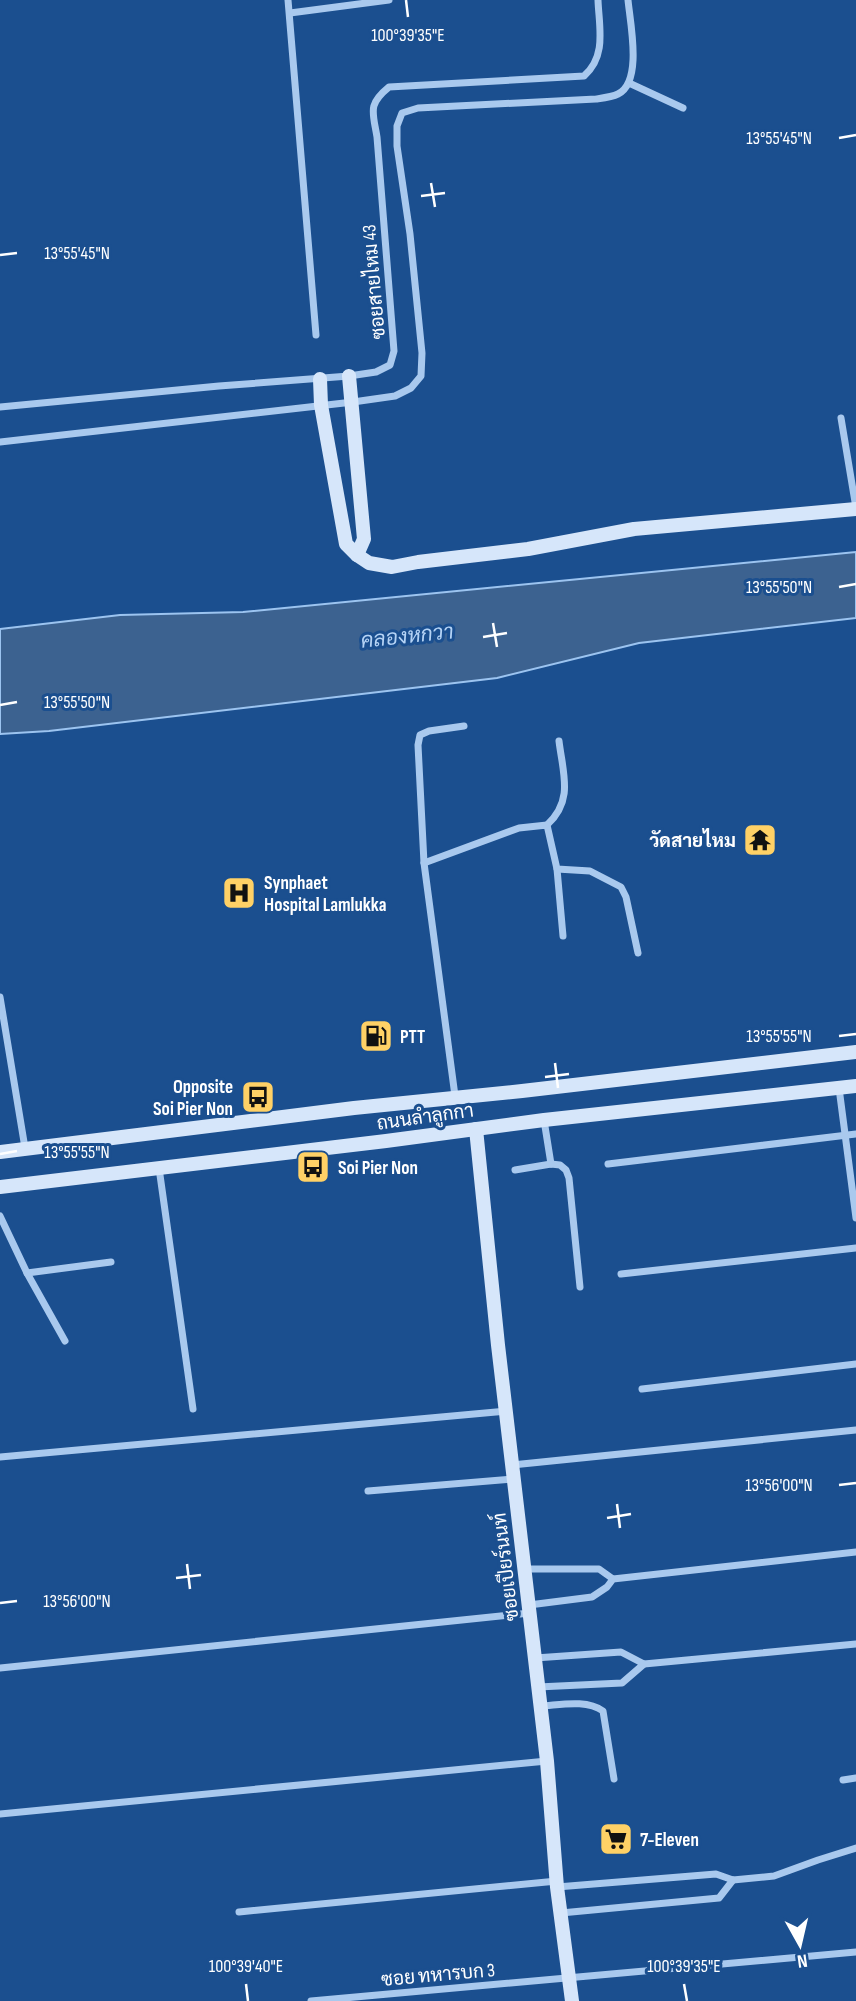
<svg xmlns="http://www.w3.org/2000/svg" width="856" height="2001" font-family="'Sofia Sans Condensed',Sarabun,sans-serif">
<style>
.water{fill:#3c6290;stroke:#9cc4f0;stroke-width:2}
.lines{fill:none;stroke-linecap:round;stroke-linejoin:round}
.street{stroke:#a9c9ee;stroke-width:7}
.secondary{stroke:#d6e6fa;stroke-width:14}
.ticks{fill:none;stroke:#fff;stroke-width:2.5}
.labels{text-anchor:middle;stroke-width:6;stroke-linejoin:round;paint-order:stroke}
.street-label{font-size:19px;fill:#fff;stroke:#1b4f8f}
.poi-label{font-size:19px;font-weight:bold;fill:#fff;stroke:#1b4f8f;text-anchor:start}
.water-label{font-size:21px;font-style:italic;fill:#b5d3f5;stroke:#1b4f8f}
.ticks-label{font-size:18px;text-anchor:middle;fill:#fff;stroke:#1b4f8f;stroke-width:6;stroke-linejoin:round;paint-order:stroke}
</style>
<rect width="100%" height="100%" fill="#1b4f8f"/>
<path class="water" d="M 856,552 L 856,618 L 639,643 L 497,678 L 49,731 L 0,734 L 0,629 L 120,615 L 243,612 Z"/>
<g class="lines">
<g class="street">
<path d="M 288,0 L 316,335"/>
<path d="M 290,13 L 389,0"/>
<path d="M 629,83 L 683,108"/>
<path d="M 0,407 L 219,386 L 349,376 L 376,372 L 390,365 L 394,351 L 377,137 C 373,112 367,105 389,87 L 584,76 C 607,56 599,27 598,0"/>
<path d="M 841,418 L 856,508"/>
<path d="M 0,442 L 353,402 L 395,396 L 411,388 L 421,376 L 422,353 L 410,234 L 397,146 L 397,126 L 402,113 L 418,108 L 596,99 C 603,98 612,97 618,94 C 643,82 630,22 628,0"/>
<path d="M 547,825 C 574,800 563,774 559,741"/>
<path d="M 424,863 L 519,828 L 547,825 L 557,869 L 590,871 L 621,887 L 626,897 L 638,953"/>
<path d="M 557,869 L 563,936"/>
<path d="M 0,997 L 25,1148"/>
<path d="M 839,1088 L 856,1218"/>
<path d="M 455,1096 L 424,863 L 418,745 L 420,735 L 429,731 L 464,726"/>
<path d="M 544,1120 L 551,1164"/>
<path d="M 608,1164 L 856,1134"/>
<path d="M 159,1168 L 193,1409"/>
<path d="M 515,1170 L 551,1164 L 560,1165 L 566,1170 L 569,1178 L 580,1287"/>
<path d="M 0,1216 L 27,1273 L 65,1341"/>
<path d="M 27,1273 L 111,1262"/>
<path d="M 621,1274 L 856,1248"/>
<path d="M 642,1389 L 856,1364"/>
<path d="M 0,1457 L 507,1411"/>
<path d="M 512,1465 L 856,1430"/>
<path d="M 368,1491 L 514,1479"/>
<path d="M 524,1569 L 599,1569 L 613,1579"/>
<path d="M 529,1605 L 592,1597 L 607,1587 L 613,1579 L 856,1552"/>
<path d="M 535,1658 L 621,1652 L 644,1664 L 622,1683 L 538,1687"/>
<path d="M 644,1664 L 856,1644"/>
<path d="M 0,1668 L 530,1613"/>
<path d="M 540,1706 C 560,1705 586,1699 603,1711 L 614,1779"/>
<path d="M 843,1780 L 856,1778"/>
<path d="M 0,1814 L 547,1761"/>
<path d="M 557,1887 L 716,1874 L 733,1880 L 774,1876 L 818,1860 L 856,1848"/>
<path d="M 239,1912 L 557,1881"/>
<path d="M 561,1913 L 719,1898 L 733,1880"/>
<path d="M 311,2001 L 856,1952"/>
</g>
<g class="secondary">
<path d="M 349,376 L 364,539 L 357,555"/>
<path d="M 320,379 L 321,405 L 346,544 L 357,555 L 369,563 L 392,567 L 418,562 L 528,549 L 634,529 L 856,509"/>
<path d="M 476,1129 L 498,1345 L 547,1761 L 557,1887 L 572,2001"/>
<path d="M 0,1152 L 354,1108 L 522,1091 L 856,1052"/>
<path d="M 0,1187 L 386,1141 L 544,1120 L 856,1086"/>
</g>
</g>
<path class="ticks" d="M 406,0 L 408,17M 839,138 L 856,135M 431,183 L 435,207M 421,196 L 445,193M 0,255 L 17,253M 839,587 L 856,584M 493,623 L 497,647M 483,637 L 507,633M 0,705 L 17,702M 839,1036 L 856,1034M 555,1063 L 558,1088M 545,1077 L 569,1074M 0,1154 L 17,1151M 839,1485 L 856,1483M 617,1504 L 620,1528M 607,1518 L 631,1514M 187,1564 L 190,1589M 176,1578 L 201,1575M 0,1603 L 17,1601M 246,1984 L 248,2001M 684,1984 L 687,2001"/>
<defs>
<symbol id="temple-square" viewBox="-11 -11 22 22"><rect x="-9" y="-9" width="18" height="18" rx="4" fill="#ffd166" stroke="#1b4f8f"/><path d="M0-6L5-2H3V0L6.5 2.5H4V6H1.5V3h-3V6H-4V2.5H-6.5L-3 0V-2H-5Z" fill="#111"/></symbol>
<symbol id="hospital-square" viewBox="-11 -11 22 22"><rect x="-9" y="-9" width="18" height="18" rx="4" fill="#ffd166" stroke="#1b4f8f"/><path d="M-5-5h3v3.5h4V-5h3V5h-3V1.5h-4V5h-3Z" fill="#111"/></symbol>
<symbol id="fuel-square" viewBox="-11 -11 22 22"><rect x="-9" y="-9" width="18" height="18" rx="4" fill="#ffd166" stroke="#1b4f8f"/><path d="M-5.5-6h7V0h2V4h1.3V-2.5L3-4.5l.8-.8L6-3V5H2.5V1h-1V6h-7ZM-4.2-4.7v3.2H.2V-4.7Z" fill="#111"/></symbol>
<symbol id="bus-square" viewBox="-11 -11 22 22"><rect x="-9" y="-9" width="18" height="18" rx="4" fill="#ffd166" stroke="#1b4f8f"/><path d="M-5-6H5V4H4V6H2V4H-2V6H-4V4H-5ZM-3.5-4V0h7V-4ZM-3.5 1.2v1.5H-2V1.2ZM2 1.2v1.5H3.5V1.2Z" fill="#111"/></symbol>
<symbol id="supermarket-square" viewBox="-11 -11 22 22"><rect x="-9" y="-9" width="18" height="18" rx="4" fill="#ffd166" stroke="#1b4f8f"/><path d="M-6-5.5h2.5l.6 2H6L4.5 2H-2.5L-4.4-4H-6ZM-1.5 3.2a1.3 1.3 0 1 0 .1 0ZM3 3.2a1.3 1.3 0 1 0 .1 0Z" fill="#111"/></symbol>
</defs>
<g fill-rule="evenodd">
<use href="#temple-square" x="741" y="821" width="38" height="38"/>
<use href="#hospital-square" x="220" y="874" width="38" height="38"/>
<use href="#fuel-square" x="357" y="1017" width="38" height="38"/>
<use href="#bus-square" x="239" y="1078" width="38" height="38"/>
<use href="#bus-square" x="294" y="1148" width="38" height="38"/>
<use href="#supermarket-square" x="597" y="1820" width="38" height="38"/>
</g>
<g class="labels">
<g class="street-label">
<text transform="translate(373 282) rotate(-95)" y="7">ซอยสายไหม 43</text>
<text transform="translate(425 1116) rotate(-8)" y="7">ถนนลำลูกกา</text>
<text transform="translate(505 1567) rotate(-97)" y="7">ซอยเปียร์นนท์</text>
<text transform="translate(438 1974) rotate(-5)" y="7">ซอย ทหารบก 3</text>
</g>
<g class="poi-label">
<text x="736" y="847" text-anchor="end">วัดสายไหม</text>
<text x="264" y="889">Synphaet<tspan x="264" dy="22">Hospital Lamlukka</tspan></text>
<text x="400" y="1043">PTT</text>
<text x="233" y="1093" text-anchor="end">Opposite<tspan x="233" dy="22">Soi Pier Non</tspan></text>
<text x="338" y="1174">Soi Pier Non</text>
<text x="640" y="1846">7-Eleven</text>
</g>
<g class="water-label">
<text transform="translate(407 636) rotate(-6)" y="7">คลองหกวา</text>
</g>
</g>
<g class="ticks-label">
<text x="408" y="41">100°39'35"E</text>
<text x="779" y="144">13°55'45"N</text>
<text x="77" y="259">13°55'45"N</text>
<text x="779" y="593">13°55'50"N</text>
<text x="77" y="708">13°55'50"N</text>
<text x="779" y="1042">13°55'55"N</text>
<text x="77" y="1158">13°55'55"N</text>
<text x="779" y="1491">13°56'00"N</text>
<text x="77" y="1607">13°56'00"N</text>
<text x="246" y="1972">100°39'40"E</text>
<text x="684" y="1972">100°39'35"E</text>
</g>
<g transform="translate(800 1945) rotate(172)" stroke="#1b4f8f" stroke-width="5" paint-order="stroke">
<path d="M0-5L12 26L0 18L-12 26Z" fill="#ffffff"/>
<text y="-10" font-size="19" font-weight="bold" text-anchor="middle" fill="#ffffff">N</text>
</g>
</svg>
